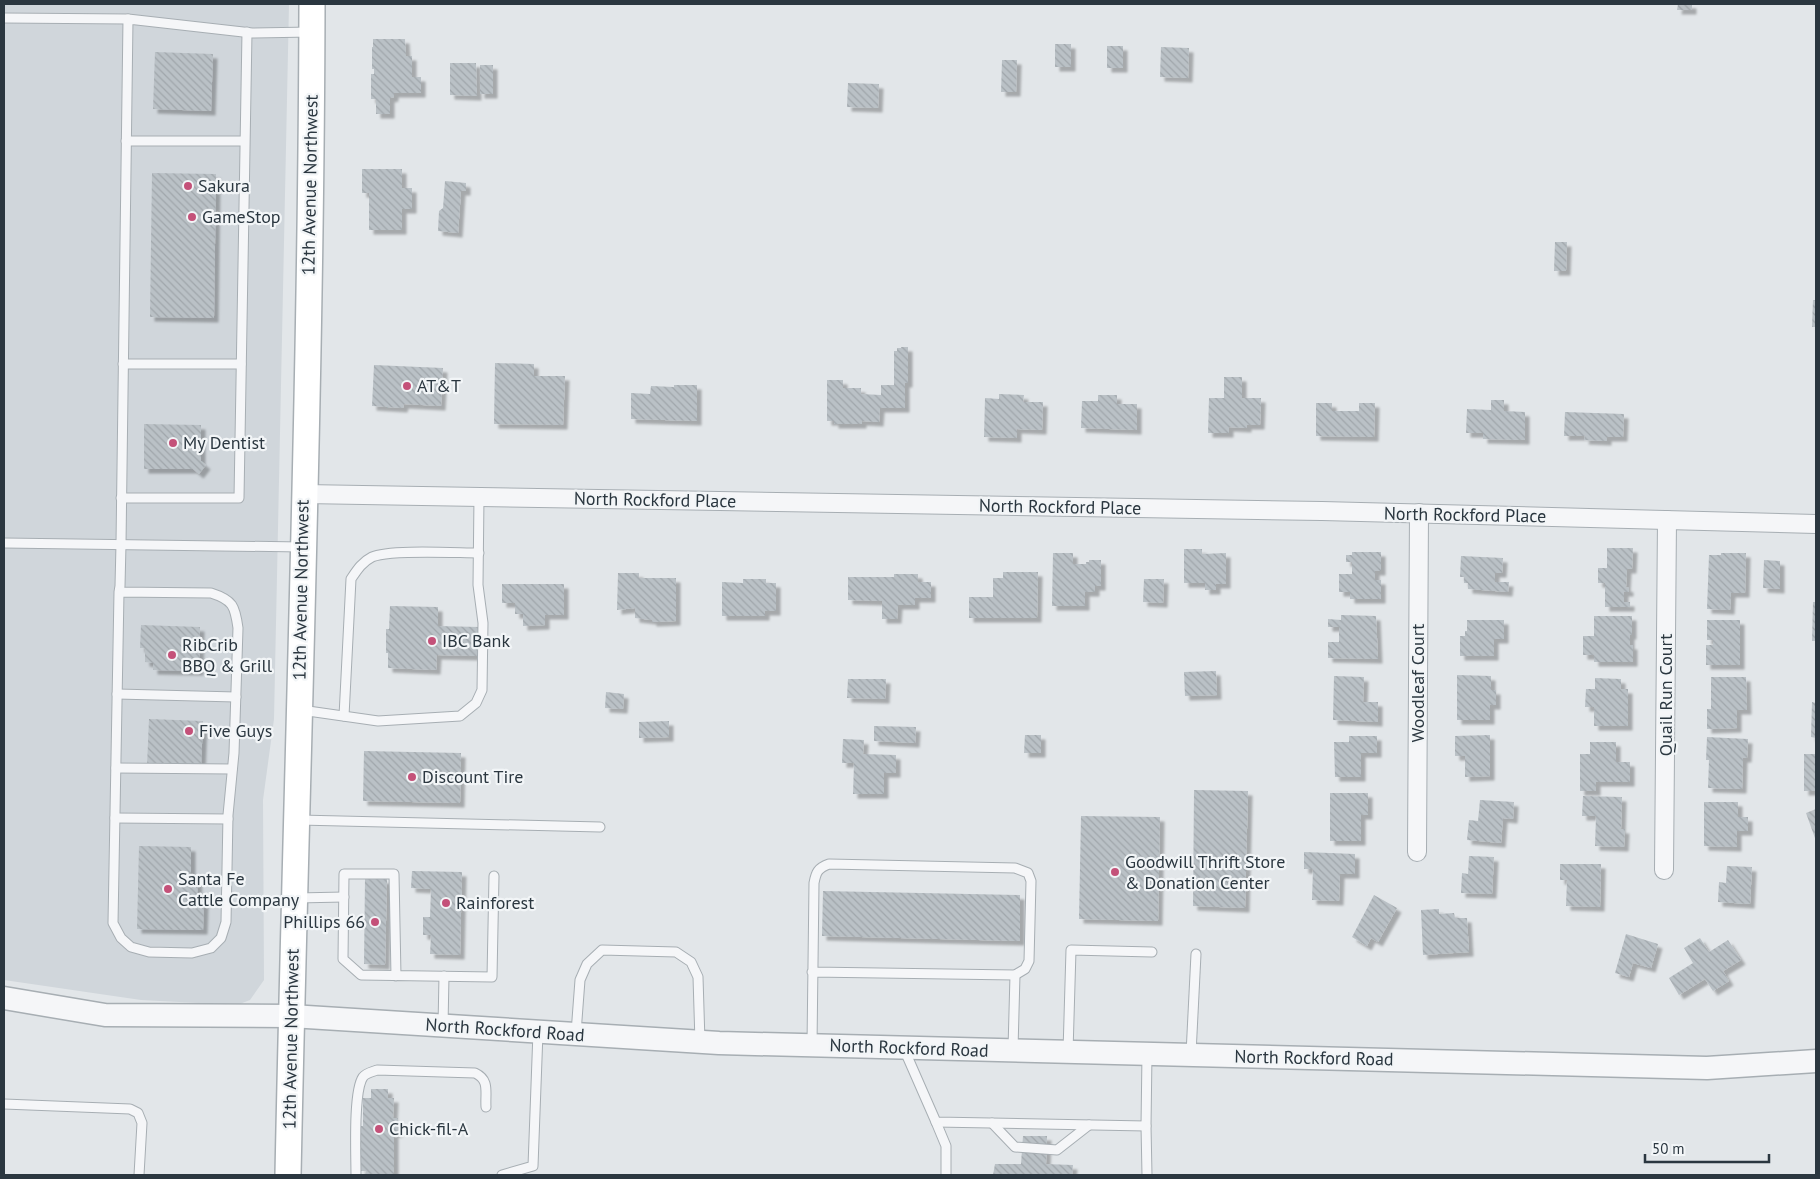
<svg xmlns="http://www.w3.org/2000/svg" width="1820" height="1179" font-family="'PT Sans',sans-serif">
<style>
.built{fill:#d0d6db}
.building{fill:url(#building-back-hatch);filter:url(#shadow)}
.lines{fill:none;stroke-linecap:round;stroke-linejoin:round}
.service-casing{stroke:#a7aeb3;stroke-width:11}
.minor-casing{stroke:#a7aeb3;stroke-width:20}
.tertiary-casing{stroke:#a7aeb3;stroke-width:25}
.secondary-casing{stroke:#a7aeb3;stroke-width:28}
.service{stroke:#f5f6f8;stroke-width:9}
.minor{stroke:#f5f6f8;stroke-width:18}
.tertiary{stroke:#f5f6f8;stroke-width:22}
.secondary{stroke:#fff;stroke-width:25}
.poi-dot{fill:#c45179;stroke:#f2f5f7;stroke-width:2}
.labels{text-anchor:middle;stroke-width:4.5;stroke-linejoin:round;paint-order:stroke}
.street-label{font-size:18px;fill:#2b3740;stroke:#f2f5f7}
.poi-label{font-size:18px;fill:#2b3740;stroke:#f2f5f7;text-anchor:start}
</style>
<defs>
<pattern id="building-back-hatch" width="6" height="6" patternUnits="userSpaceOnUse" patternTransform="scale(1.25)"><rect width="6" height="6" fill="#bac1c6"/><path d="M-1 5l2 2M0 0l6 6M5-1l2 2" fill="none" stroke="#a0a6ab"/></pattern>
<filter id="shadow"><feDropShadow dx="4.5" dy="4.5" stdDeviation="1" flood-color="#0004"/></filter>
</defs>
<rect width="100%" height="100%" fill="#e2e6e9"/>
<path class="built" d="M 4,4 L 289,4 L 274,719 L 263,800 L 264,980 L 250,1000 L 237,1005 L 141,1000 L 4,980 Z"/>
<g class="building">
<path d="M 1678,4 L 1692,4 L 1692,10 L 1677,10 Z"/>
<path d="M 373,39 L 405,39 L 406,56 L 412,56 L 412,77 L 421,77 L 421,93 L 394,93 L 394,97 L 390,98 L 390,114 L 376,114 L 376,99 L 371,99 L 371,74 L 374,74 L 374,69 L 372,69 L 372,47 L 373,47 Z"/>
<rect x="1055" y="44" width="16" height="23"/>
<rect x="1107" y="46" width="16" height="22"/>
<path d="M 1161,47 L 1189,48 L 1188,78 L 1160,77 Z"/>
<path d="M 155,52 L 213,54 L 211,111 L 153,109 Z"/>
<path d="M 1002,60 L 1017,60 L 1016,92 L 1001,92 Z"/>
<path d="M 450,63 L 476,63 L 477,96 L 450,95 Z"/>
<rect x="480" y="65" width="13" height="29"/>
<path d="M 848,83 L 879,84 L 878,108 L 847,107 Z"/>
<path d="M 362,169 L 402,169 L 402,188 L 412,188 L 412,209 L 402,209 L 402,230 L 369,230 L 369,193 L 362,193 Z"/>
<path d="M 152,173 L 216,174 L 214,318 L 150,317 Z"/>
<path d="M 445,181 L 466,183 L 466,191 L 461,191 L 458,233 L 438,231 L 439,211 L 443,208 Z"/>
<path d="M 1555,242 L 1567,242 L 1566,271 L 1554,271 Z"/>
<path d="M 1813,300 L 1816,300 L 1816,327 L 1812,327 Z"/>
<path d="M 901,347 L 908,347 L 908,383 L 905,383 L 905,408 L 880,408 L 879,422 L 862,421 L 862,424 L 834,424 L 834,421 L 827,421 L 827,380 L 843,380 L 843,388 L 861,388 L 861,394 L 881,395 L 881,385 L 894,385 L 894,351 L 897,351 L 897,348 L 901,348 Z"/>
<path d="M 495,363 L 534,364 L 534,376 L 565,376 L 563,425 L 494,424 Z"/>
<path d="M 374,365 L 443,368 L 441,406 L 404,404 L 403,408 L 372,406 Z"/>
<path d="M 1224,377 L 1242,377 L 1242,398 L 1261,398 L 1260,425 L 1247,425 L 1247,428 L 1229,427 L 1229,433 L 1208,433 L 1209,398 L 1224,398 Z"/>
<path d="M 674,385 L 697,385 L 697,421 L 631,419 L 631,393 L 650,394 L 651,386 L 674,387 Z"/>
<path d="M 999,394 L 1024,395 L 1023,402 L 1043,402 L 1042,430 L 1017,429 L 1017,438 L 984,437 L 985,398 L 999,399 Z"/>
<path d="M 1098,395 L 1117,395 L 1117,404 L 1137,404 L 1137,430 L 1081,428 L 1082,401 L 1098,401 Z"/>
<path d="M 1491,400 L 1504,400 L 1504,411 L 1525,412 L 1525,440 L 1483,439 L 1483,433 L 1466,433 L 1467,409 L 1491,410 Z"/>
<path d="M 1316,403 L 1332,403 L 1332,411 L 1359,411 L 1359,403 L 1375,403 L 1374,437 L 1316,436 Z"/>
<path d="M 1565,412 L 1624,414 L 1623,437 L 1607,437 L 1607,441 L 1584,440 L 1585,436 L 1564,436 Z"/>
<path d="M 144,424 L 201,425 L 201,461 L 206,465 L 199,474 L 193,469 L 144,469 Z"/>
<path d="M 1607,548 L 1633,548 L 1632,569 L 1627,569 L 1626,587 L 1629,588 L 1629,592 L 1624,592 L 1624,602 L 1630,602 L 1630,607 L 1605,607 L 1605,583 L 1598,583 L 1598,568 L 1607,568 Z"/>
<path d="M 1184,549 L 1202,549 L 1202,554 L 1226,553 L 1226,584 L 1216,584 L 1216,590 L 1205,590 L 1205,583 L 1184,583 Z"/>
<path d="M 1352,552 L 1381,552 L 1381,571 L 1375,571 L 1375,580 L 1381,580 L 1381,599 L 1350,599 L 1350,592 L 1339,592 L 1339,574 L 1352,574 L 1352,562 L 1346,562 L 1346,555 L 1352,555 Z"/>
<path d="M 1053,553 L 1073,553 L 1073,564 L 1086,564 L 1086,562 L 1089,562 L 1089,560 L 1101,560 L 1101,586 L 1095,586 L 1095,592 L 1085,592 L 1085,606 L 1052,606 Z"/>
<path d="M 1721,553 L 1746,553 L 1745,593 L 1731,593 L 1730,610 L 1707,609 L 1709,555 L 1721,555 Z"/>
<path d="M 1461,556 L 1503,558 L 1502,573 L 1495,573 L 1495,582 L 1509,582 L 1508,592 L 1468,589 L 1468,583 L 1464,583 L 1464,577 L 1460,577 Z"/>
<path d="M 1764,560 L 1780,561 L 1780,589 L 1763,588 Z"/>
<path d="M 1003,572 L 1038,572 L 1037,618 L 969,618 L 969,597 L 993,597 L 993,578 L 1003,578 Z"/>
<path d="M 618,573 L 639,573 L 639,578 L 676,578 L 676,621 L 652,622 L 652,620 L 635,618 L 635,608 L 617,610 Z"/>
<path d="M 894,574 L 918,574 L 918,582 L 931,582 L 931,598 L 915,598 L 915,605 L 898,605 L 897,619 L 882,619 L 882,601 L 848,600 L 848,577 L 894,577 Z"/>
<path d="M 743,579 L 766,579 L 766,583 L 776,583 L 776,611 L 765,611 L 765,616 L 722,616 L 722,582 L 743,583 Z"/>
<path d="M 1144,579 L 1164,579 L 1163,603 L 1143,602 Z"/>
<path d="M 502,584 L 564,584 L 564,615 L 545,615 L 545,625 L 523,626 L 523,614 L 515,614 L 515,603 L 502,603 Z"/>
<path d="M 1813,602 L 1816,602 L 1816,641 L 1812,641 Z"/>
<path d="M 390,606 L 438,607 L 438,626 L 479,627 L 478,656 L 437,655 L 436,670 L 388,668 L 388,653 L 386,653 L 386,629 L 389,629 Z"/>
<path d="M 1341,615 L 1376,616 L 1378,659 L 1328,658 L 1328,642 L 1339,642 L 1339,627 L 1328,627 L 1328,619 L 1341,620 Z"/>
<path d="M 1594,616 L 1632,616 L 1632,635 L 1630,635 L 1630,645 L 1633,645 L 1633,662 L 1594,662 L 1594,655 L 1583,655 L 1583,636 L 1594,636 Z"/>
<path d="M 1467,620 L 1504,620 L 1504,639 L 1494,639 L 1494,656 L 1460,656 L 1460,636 L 1465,636 L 1465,631 L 1467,631 Z"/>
<path d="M 1707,620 L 1740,620 L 1740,665 L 1706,665 L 1706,645 L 1713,645 L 1713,640 L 1707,640 Z"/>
<path d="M 141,625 L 200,627 L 199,671 L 153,670 L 153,663 L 145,662 L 145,648 L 140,648 Z"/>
<path d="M 1216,671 L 1217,695 L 1185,696 L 1184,672 Z"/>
<path d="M 1457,675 L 1491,676 L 1491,690 L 1496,690 L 1496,705 L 1490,705 L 1490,720 L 1457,720 Z"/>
<path d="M 1334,676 L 1364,677 L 1363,702 L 1378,702 L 1378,722 L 1333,720 Z"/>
<path d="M 1711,677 L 1746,677 L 1747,710 L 1737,710 L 1737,728 L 1707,729 L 1707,709 L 1711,709 Z"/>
<path d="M 1595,678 L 1621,679 L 1621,689 L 1628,689 L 1628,726 L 1594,726 L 1594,707 L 1585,707 L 1586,689 L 1595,689 Z"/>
<path d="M 848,679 L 886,679 L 885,699 L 847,698 Z"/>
<path d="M 606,692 L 624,694 L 623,709 L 605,708 Z"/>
<path d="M 1812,702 L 1816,703 L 1816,738 L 1811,737 Z"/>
<path d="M 149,719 L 203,721 L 201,767 L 147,766 Z"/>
<path d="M 669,721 L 669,737 L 639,738 L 639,722 Z"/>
<path d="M 874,726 L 916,727 L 915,743 L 874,741 Z"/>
<path d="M 1025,735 L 1041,735 L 1041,753 L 1024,753 Z"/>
<path d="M 1490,735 L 1490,776 L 1465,777 L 1465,756 L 1455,756 L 1455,736 Z"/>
<path d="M 1349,736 L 1377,736 L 1377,753 L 1361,753 L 1361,777 L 1335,777 L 1334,742 L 1349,742 Z"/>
<path d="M 1707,737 L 1748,739 L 1747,758 L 1743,758 L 1742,789 L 1708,788 L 1709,760 L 1706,760 Z"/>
<path d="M 843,739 L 864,740 L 863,754 L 896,755 L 896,773 L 884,773 L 884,794 L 853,794 L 854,763 L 842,763 Z"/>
<path d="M 1590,742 L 1616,742 L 1616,762 L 1630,762 L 1630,782 L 1596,782 L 1596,791 L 1580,791 L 1580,754 L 1590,754 Z"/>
<path d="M 364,751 L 461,753 L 460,803 L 363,801 Z"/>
<rect x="1804" y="754" width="12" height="37"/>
<path d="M 1194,790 L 1248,791 L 1245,908 L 1193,906 Z"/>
<path d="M 1330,793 L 1368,793 L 1368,815 L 1361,815 L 1361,841 L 1330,841 Z"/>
<path d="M 1583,796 L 1622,797 L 1621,829 L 1625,829 L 1624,847 L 1595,846 L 1596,816 L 1582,816 Z"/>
<path d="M 1480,800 L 1514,802 L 1513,819 L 1503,818 L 1501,843 L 1467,840 L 1469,820 L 1478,821 Z"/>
<path d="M 1704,802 L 1738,802 L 1738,817 L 1748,817 L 1748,831 L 1737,831 L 1737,847 L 1704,846 Z"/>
<path d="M 1816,809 L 1816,841 L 1806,813 Z"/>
<path d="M 1081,816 L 1160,817 L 1158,921 L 1079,919 Z"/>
<path d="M 139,846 L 191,847 L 191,876 L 198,876 L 197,901 L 204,902 L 203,930 L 137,929 Z"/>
<path d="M 1304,852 L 1355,854 L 1355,874 L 1340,874 L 1339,901 L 1312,900 L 1313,869 L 1304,869 Z"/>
<path d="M 1469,856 L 1494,857 L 1492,894 L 1461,893 L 1462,873 L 1468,874 Z"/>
<path d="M 1560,864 L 1601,864 L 1600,907 L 1566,906 L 1567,880 L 1560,880 Z"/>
<path d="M 1727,866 L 1752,867 L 1750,904 L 1718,902 L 1719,882 L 1726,883 Z"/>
<path d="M 412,871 L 462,872 L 460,955 L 430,954 L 431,935 L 423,935 L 423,917 L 430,917 L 431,889 L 411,888 Z"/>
<path d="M 365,879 L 387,879 L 385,965 L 364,964 Z"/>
<path d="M 823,891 L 1020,895 L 1020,941 L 822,936 Z"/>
<path d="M 1374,895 L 1397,908 L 1378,942 L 1371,938 L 1367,946 L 1352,937 Z"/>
<path d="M 1439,909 L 1439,914 L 1454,913 L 1455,918 L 1467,918 L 1469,952 L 1423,955 L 1421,910 Z"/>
<path d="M 1626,934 L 1658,944 L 1651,968 L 1633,963 L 1629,977 L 1615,973 Z"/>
<path d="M 1700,938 L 1709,952 L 1728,940 L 1741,960 L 1723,971 L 1729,981 L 1713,991 L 1705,979 L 1679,995 L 1669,978 L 1693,963 L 1684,948 Z"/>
<path d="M 371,1089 L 388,1089 L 388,1098 L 394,1098 L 393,1118 L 398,1118 L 398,1133 L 394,1133 L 394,1175 L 365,1175 L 366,1171 L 361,1171 L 360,1126 L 363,1126 L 363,1098 L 371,1098 Z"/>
<path d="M 1023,1136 L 1047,1136 L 1046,1164 L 1073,1165 L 1072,1175 L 993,1175 L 995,1164 L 1021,1164 Z"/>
</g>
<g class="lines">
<defs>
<g id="service">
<path d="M 4,18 L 128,19"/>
<path d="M 126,141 L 244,141"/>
<path d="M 123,364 L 241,364"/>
<path d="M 121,498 L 239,498 L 247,32"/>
<path d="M 4,543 L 302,547"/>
<path d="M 119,592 L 211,593 C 233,600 235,606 238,628 L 234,753 L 228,815 L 226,922 L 221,938 L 211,948 L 192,953 L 149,952 L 131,947 L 121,938 L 113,923 L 119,592 L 120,586 L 121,544 L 128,19 L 252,33 L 311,32"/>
<path d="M 117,694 L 236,697"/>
<path d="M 301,710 L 378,721 L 460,716 L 476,703 L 482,690 L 483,623 L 478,585 L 479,497"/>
<path d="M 344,716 L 351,579 C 357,570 362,562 372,557 C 389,549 457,553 479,553"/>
<path d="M 116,768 L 232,769"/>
<path d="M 115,818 L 228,819"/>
<path d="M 299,820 L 600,827"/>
<path d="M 297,898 L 344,897"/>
<path d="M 396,976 L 394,874 L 344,874 L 343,959 L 361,975 L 492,977 L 494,876"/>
<path d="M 443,1026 L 444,976"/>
<path d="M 576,1033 L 580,980 L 587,964 L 602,950 L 676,952 L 691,962 L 698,977 L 700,1042"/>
<path d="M 812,1045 L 814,883 C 816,872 818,868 829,864 L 1015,868 L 1028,873 L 1031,881 L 1029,961 L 1025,969 L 1015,975 L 812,972"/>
<path d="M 904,1049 L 936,1122 L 1146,1126 L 1147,1054"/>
<path d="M 1013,1049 L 1015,975"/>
<path d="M 1068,1052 L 1071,950 L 1152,952"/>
<path d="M 1191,1054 L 1196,954"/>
<path d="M 4,1104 L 130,1109 L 138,1113 L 142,1123 L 139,1175"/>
<path d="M 936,1122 L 946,1146 L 946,1175"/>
<path d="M 992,1123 L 1015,1147 L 1057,1150 L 1089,1125"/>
<path d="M 1146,1126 L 1147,1175"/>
<path d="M 356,1175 C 356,1155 353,1091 363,1077 C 366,1073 372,1072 377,1070 L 475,1073 C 490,1080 485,1092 486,1107"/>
<path d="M 502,1175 L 533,1166 L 538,1032"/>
</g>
<g id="minor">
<path d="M 304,494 L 1322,511 L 1816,524"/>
<path d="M 1417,852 L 1419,513"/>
<path d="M 1664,870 L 1667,520"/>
</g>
<path id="tertiary" d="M 4,998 L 105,1015 L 291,1016 L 719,1043 L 1707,1068 L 1816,1061"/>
<path id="secondary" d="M 288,1175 C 296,785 311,394 312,4"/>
</defs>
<use href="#service" class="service-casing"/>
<use href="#minor" class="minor-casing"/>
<use href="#tertiary" class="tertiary-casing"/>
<use href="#secondary" class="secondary-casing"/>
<use href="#service" class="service"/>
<use href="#minor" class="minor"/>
<use href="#tertiary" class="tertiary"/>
<use href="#secondary" class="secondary"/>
</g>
<g class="poi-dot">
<circle cx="188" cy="186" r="5"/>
<circle cx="192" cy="217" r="5"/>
<circle cx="407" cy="386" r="5"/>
<circle cx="173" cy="443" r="5"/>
<circle cx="432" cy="641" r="5"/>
<circle cx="172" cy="655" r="5"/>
<circle cx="189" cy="731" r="5"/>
<circle cx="412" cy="777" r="5"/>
<circle cx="1115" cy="872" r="5"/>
<circle cx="168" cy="889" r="5"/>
<circle cx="446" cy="903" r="5"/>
<circle cx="375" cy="922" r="5"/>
<circle cx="379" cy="1129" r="5"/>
</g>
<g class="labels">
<g class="street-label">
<text transform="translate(310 185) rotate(-89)" y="6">12th Avenue Northwest</text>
<text transform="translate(655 500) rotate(1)" y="6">North Rockford Place</text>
<text transform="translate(1060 507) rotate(1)" y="6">North Rockford Place</text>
<text transform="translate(1465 515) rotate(1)" y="6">North Rockford Place</text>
<text transform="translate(301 590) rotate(-89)" y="6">12th Avenue Northwest</text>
<text transform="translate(1418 683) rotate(-90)" y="6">Woodleaf Court</text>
<text transform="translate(1666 695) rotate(-90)" y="6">Quail Run Court</text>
<text transform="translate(505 1030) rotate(4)" y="6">North Rockford Road</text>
<text transform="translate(291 1039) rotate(-89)" y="6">12th Avenue Northwest</text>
<text transform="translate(909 1048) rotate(2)" y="6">North Rockford Road</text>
<text transform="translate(1314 1058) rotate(1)" y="6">North Rockford Road</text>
</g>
<g class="poi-label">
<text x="198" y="192">Sakura</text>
<text x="202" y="223">GameStop</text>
<text x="417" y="392">AT&amp;T</text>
<text x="183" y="449">My Dentist</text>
<text x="442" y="647">IBC Bank</text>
<text x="182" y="651">RibCrib<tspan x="182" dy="21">BBQ &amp; Grill</tspan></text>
<text x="199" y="737">Five Guys</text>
<text x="422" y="783">Discount Tire</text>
<text x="1125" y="868">Goodwill Thrift Store<tspan x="1125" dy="21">&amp; Donation Center</tspan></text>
<text x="178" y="885">Santa Fe<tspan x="178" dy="21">Cattle Company</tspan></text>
<text x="456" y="909">Rainforest</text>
<text x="365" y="928" text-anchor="end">Phillips 66</text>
<text x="389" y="1135">Chick-fil-A</text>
</g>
</g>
<rect width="1820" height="1179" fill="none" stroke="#2b3740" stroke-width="10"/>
<path d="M1645 1154v8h124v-8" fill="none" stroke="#2b3740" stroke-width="2.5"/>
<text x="1652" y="1154" font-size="15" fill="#2b3740" stroke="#f2f5f7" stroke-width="4" paint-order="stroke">50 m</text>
</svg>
